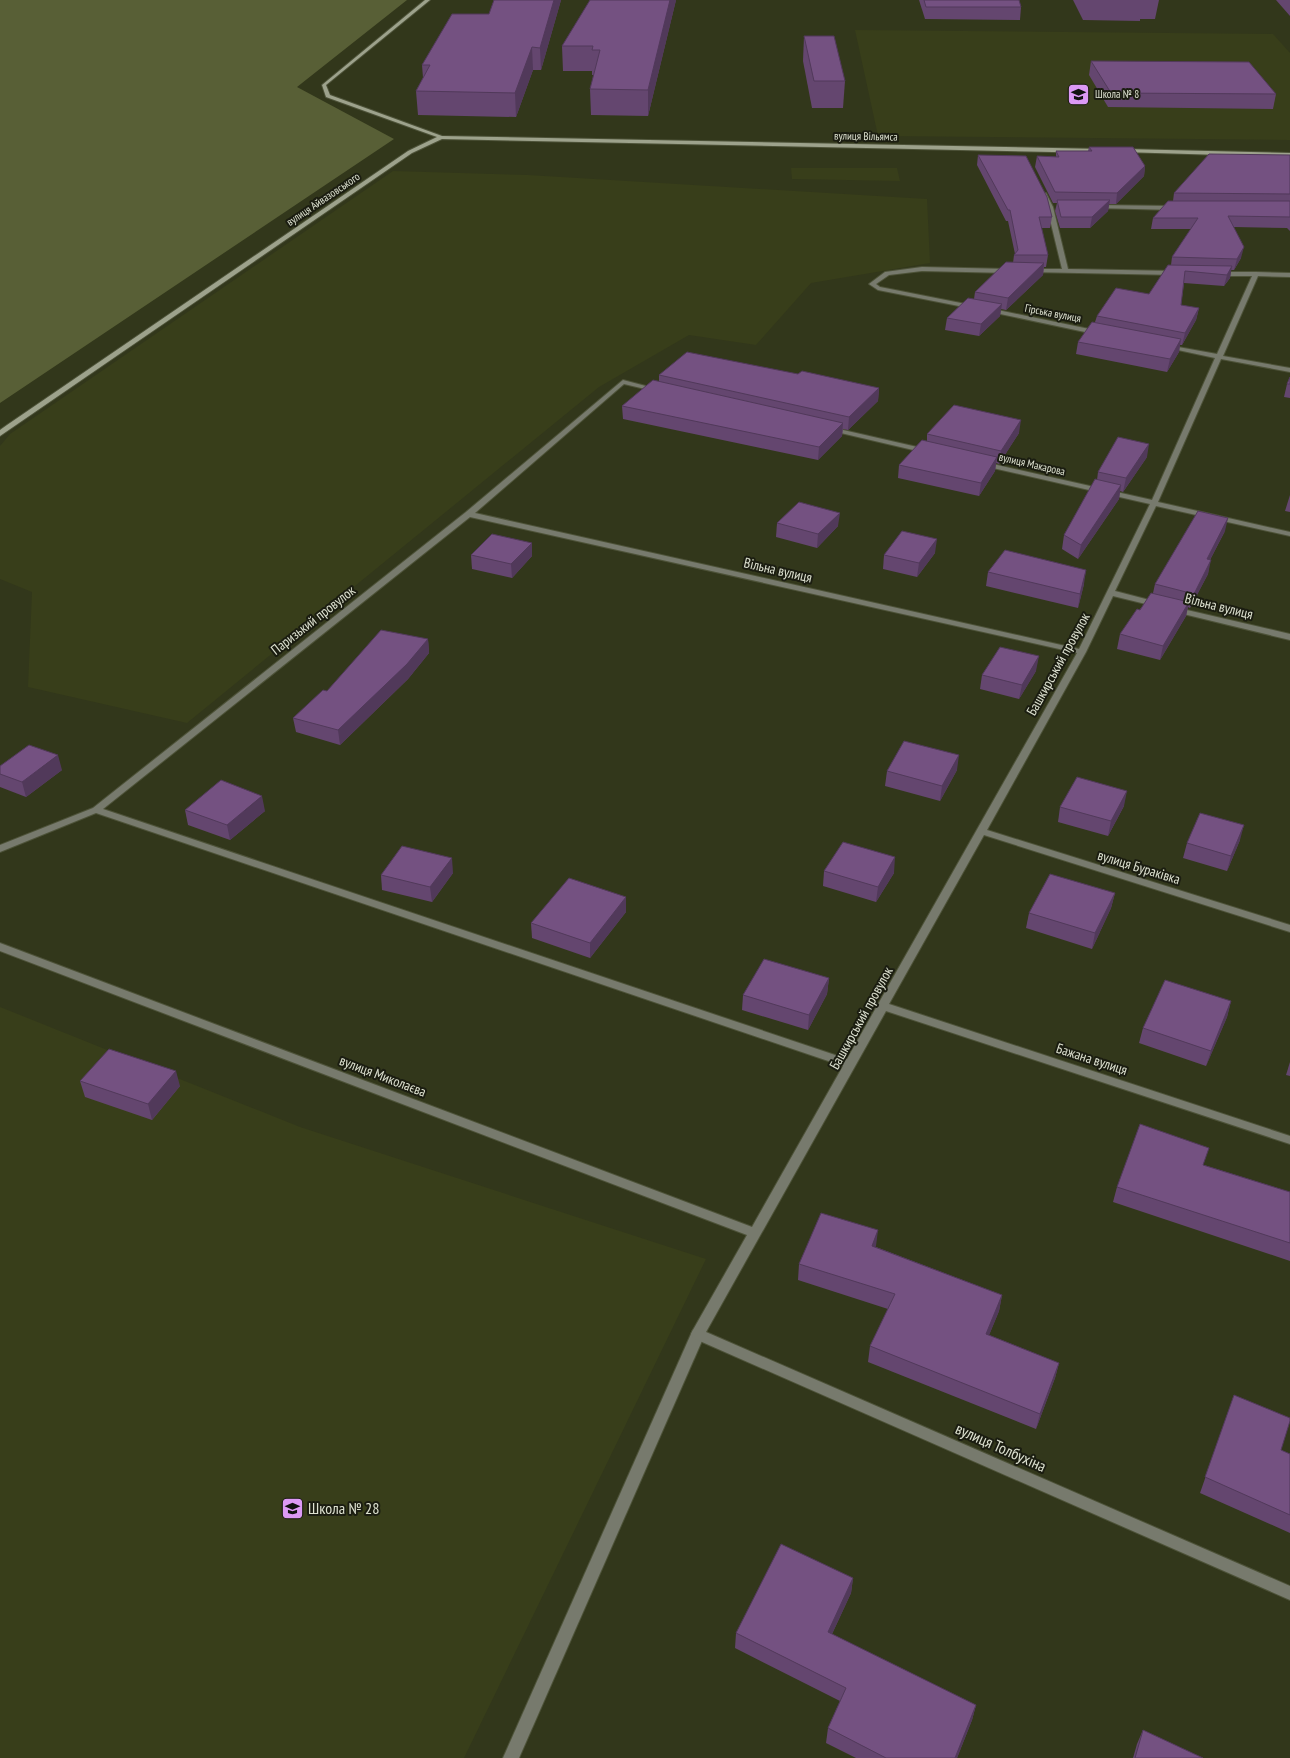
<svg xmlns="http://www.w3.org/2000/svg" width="1290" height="1758" font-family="'PT Sans Narrow',sans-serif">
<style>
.built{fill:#383e1a}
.green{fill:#585f36}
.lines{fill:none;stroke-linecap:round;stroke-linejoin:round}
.lane-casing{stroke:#4d5238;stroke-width:2}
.street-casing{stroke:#4d5238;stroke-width:2}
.secondary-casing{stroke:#4d5238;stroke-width:2}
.lane{fill:#777a6d;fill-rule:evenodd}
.street{fill:#777a6d;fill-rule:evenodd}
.secondary{fill:#9da28c;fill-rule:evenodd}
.wall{fill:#64466f}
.shaded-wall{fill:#51395a}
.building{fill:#745181;stroke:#51395a}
.labels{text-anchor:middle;stroke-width:4;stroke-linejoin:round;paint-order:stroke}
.far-poi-label{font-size:11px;fill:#dde1d0;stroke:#1b1d11;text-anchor:start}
.far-street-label{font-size:11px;fill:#dde1d0;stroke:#1b1d11}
.street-label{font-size:14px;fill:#dde1d0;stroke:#1b1d11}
.near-street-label{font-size:16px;fill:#dde1d0;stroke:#1b1d11}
.near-poi-label{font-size:16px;fill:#dde1d0;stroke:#1b1d11;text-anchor:start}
</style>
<rect width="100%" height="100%" fill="#32371b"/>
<g class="built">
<path d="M 855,30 L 1273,34 L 1290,53 L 1290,140 L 878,136 Z"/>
<path d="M 791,168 L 897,168 L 900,181 L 792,179 Z"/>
<path d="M 393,171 L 528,175 L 927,199 L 930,263 L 811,283 L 756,345 L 689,335 L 599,387 L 187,723 L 28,687 L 32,592 L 0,579 L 0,446 L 10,434 Z"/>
<path d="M 0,1007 L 300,1127 L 706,1259 L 464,1758 L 0,1758 Z"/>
</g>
<path class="green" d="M 0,0 L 407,0 L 297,87 L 394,139 L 0,403 Z"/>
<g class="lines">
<defs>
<path id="lane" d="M 698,1329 L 703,1330 L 705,1334 L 519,1758 L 503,1758 L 691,1334 L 693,1330 Z"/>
<g id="street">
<path d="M 1042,193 L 1046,193 L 1053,207 L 1068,269 L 1176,271 L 1179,273 L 1176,275 L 1029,272 L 1028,271 L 1031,269 L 1062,269 L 1047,207 Z"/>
<path d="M 1096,205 L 1174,206 L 1177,208 L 1174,210 L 1094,208 L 1093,207 Z"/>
<path d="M 922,267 L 1009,269 L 1012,271 L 1009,273 L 922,271 L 889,275 L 876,284 L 880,287 L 976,306 L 976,308 L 974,309 L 878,290 L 869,284 L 885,272 Z"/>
<path d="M 1256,272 L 1290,273 L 1290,277 L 1258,276 L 1223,356 L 1290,368 L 1290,372 L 1221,359 L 1158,502 L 1290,532 L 1290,536 L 1156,506 L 1115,591 L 1161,603 L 1162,605 L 1158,607 L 1113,596 L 1086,652 L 987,830 L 1290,925 L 1290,932 L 984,835 L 889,1004 L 1290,1136 L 1290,1144 L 886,1011 L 706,1332 L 1290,1586 L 1290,1600 L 693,1338 L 691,1334 L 693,1330 L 747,1235 L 0,951 L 0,943 L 752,1227 L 843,1066 L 96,813 L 0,852 L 0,845 L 93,808 L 466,512 L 623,380 L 661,390 L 658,392 L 624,384 L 475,513 L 1079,649 L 1150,504 L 984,466 L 980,464 L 984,462 L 1152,500 L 1215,358 L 1164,347 L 1167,345 L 1217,354 L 1252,276 L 1218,276 L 1215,274 L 1218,272 ZM 470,517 L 1077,653 L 847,1059 L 103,809 Z"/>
<path d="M 988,308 L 1099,331 L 1102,333 L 1099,335 L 986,311 L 985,310 Z"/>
<path d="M 830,427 L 926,449 L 930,451 L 926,453 L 828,430 L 827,429 Z"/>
<path d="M 1171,607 L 1174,607 L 1290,634 L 1290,640 L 1171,611 Z"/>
</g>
<g id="secondary">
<path d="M 425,0 L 430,0 L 326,85 L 330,95 L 442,136 L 1102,149 L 1105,151 L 1102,153 L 442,139 L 412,153 L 0,436 L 0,430 L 7,425 L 408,151 L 437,137 L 326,97 L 322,85 Z"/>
<path d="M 1124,149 L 1290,153 L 1290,157 L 1122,152 Z"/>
</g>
</defs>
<use href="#lane" class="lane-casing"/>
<use href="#street" class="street-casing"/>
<use href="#secondary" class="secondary-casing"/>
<use href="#lane" class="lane"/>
<use href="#street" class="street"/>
<use href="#secondary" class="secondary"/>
</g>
<g class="wall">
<path d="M 494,0 L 561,0 L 541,70 L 533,70 L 516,117 L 418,115 L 416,91 L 423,78 L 422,65 L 489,14 Z"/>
<path d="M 676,0 L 648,116 L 591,115 L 590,89 L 594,75 L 592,75 L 592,71 L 563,71 L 562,46 Z"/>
<path d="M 919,0 L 1019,0 L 1021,7 L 1020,20 L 925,19 Z"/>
<path d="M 1073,0 L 1159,0 L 1155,19 L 1140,19 L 1140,21 L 1083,20 Z"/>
<path d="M 1276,0 L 1290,0 L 1290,16 Z"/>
<path d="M 804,36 L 845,81 L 843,108 L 812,108 L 803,61 Z"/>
<path d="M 1091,61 L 1276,94 L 1273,109 L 1108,107 L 1089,75 Z"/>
<path d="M 1089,147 L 1145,166 L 1144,176 L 1116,204 L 1109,204 L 1108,211 L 1090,228 L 1060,228 L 1055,211 L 1057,203 L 1053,203 L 1035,167 L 1037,156 L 1056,157 L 1056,151 L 1088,151 Z"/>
<path d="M 978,155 L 1052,217 L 1050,228 L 1041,228 L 1048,255 L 1046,267 L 1044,267 L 1043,275 L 1006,310 L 1001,309 L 1000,316 L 979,336 L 945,330 L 947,318 L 974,299 L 975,292 L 1013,263 L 1014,255 L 1015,254 L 1008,221 L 1006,221 L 977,165 Z"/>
<path d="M 1290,155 L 1290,231 L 1287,228 L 1234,227 L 1241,258 L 1234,270 L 1231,270 L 1230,278 L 1224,286 L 1184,283 L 1181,305 L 1199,308 L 1196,320 L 1182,345 L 1180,345 L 1179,352 L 1167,372 L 1076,354 L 1078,342 L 1095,322 L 1097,316 L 1149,294 L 1171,265 L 1172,257 L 1191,229 L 1151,229 L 1153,218 L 1173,201 L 1174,193 Z"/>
<path d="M 798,374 L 879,388 L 878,401 L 848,430 L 843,429 L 842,436 L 818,460 L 623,419 L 622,406 L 659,381 L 659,375 Z"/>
<path d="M 1290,377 L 1290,398 L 1284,397 L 1287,384 Z"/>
<path d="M 1019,433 L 999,464 L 996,463 L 995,471 L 979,496 L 898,478 L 899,465 L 927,442 L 927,434 Z"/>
<path d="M 1147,457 L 1123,492 L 1120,491 L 1119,499 L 1078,559 L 1062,549 L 1064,535 L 1097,480 L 1098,472 Z"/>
<path d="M 1290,495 L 1290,512 L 1285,511 Z"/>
<path d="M 777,523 L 838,526 L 817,548 L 776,537 Z"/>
<path d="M 1225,531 L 1210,560 L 1208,574 L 1190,608 L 1188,607 L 1186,616 L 1160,660 L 1117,649 L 1120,634 L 1153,593 L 1155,584 Z"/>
<path d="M 935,553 L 917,577 L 883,569 L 884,555 Z"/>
<path d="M 471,555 L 532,556 L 512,578 L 472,569 Z"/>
<path d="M 988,572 L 1084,584 L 1078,608 L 986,586 Z"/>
<path d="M 428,639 L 429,653 L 408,679 L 340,745 L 296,732 L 293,718 L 327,691 Z"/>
<path d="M 1036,671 L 1019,699 L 980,689 L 982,675 Z"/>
<path d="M 0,766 L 62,770 L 26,797 L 0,787 Z"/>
<path d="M 957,770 L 940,801 L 885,786 L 887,771 Z"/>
<path d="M 1124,806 L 1108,836 L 1058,822 L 1060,807 Z"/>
<path d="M 185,810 L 265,811 L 230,840 L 188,825 Z"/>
<path d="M 1240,840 L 1227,871 L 1183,858 L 1187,843 Z"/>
<path d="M 824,871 L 894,873 L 876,902 L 823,886 Z"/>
<path d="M 453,873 L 432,902 L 382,890 L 381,875 Z"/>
<path d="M 1115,893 L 1111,908 L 1092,949 L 1026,928 L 1029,913 Z"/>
<path d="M 626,897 L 626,912 L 590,958 L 532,938 L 531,923 Z"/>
<path d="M 829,978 L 827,994 L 808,1030 L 742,1010 L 743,995 Z"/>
<path d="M 1231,1001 L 1227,1017 L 1206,1066 L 1139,1043 L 1143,1028 Z"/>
<path d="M 1290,1062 L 1290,1076 L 1286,1075 Z"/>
<path d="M 80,1081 L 180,1086 L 152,1120 L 85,1097 Z"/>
<path d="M 1204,1165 L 1290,1192 L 1290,1261 L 1113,1202 L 1117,1187 Z"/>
<path d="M 876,1247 L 1002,1295 L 999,1311 L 989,1335 L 1059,1363 L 1055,1378 L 1036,1429 L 868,1362 L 870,1346 L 888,1309 L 798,1280 L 799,1264 Z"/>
<path d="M 1234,1395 L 1281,1450 L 1290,1454 L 1290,1533 L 1200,1493 Z"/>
<path d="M 853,1578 L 851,1593 L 832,1634 L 976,1705 L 972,1720 L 957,1758 L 856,1758 L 826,1743 L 828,1728 L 840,1701 L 735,1648 L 736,1633 Z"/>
<path d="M 1143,1730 L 1203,1758 L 1133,1758 L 1137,1744 Z"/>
</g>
<g class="shaded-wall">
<path d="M 554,0 L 561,0 L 541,70 L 540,48 Z"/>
<path d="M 670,0 L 676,0 L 648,116 L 648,90 Z"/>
<path d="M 532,47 L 533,70 L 516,117 L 515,93 Z"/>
<path d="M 1145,166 L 1144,176 L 1116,204 L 1117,193 Z"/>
<path d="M 1110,200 L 1108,211 L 1090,228 L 1092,217 Z"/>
<path d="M 1244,247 L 1241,258 L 1234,270 L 1237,259 Z"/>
<path d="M 1044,263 L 1043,275 L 1006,310 L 1008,298 Z"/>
<path d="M 1232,266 L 1230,278 L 1224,286 L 1227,275 Z"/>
<path d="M 1002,304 L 1000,316 L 979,336 L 981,324 Z"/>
<path d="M 1199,308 L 1196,320 L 1182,345 L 1185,333 Z"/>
<path d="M 1181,339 L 1179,352 L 1167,372 L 1170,359 Z"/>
<path d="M 879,388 L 878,401 L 848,430 L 849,417 Z"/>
<path d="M 1021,420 L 1019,433 L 999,464 L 1001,451 Z"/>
<path d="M 843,423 L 842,436 L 818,460 L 819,447 Z"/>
<path d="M 1149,444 L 1147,457 L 1123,492 L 1126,478 Z"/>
<path d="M 997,457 L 995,471 L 979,496 L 981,483 Z"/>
<path d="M 1121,485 L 1119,499 L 1078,559 L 1081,545 Z"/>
<path d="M 840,513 L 838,526 L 817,548 L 818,534 Z"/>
<path d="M 1228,518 L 1225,531 L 1203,573 L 1207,559 Z"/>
<path d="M 937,539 L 935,553 L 917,577 L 919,563 Z"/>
<path d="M 532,543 L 532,556 L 512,578 L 511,564 Z"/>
<path d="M 1211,560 L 1208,574 L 1190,608 L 1194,594 Z"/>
<path d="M 1086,570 L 1084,584 L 1078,608 L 1080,594 Z"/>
<path d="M 1189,602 L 1186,616 L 1160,660 L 1163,646 Z"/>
<path d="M 428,639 L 429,653 L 408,679 L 340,745 L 338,730 Z"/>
<path d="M 1039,656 L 1036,671 L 1019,699 L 1022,685 Z"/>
<path d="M 58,755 L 62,770 L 26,797 L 22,782 Z"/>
<path d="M 959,755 L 957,770 L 940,801 L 942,786 Z"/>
<path d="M 1127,791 L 1124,806 L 1108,836 L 1111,821 Z"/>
<path d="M 262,796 L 265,811 L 230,840 L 227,825 Z"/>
<path d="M 1244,825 L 1240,840 L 1227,871 L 1231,856 Z"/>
<path d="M 895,857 L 894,873 L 876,902 L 878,887 Z"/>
<path d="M 452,858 L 453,873 L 432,902 L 430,887 Z"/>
<path d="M 1115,893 L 1111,908 L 1092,949 L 1095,933 Z"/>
<path d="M 626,897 L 626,912 L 590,958 L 590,943 Z"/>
<path d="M 829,978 L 827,994 L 808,1030 L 809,1015 Z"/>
<path d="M 1231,1001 L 1227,1017 L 1206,1066 L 1211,1051 Z"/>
<path d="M 176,1071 L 180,1086 L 152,1120 L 148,1104 Z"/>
<path d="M 878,1230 L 876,1246 L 870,1261 L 872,1246 Z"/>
<path d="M 1002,1295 L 999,1311 L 983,1350 L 986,1334 Z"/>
<path d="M 1059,1363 L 1055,1378 L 1036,1429 L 1040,1414 Z"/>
<path d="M 853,1578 L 851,1593 L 826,1647 L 828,1632 Z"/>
<path d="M 976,1705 L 972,1720 L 957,1758 L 955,1758 Z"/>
</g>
<g class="building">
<path d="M 494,0 L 554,0 L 540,48 L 532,47 L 515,93 L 416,91 L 430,65 L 422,65 L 452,14 L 489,14 Z"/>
<path d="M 590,0 L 670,0 L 648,90 L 590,89 L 600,50 L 592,50 L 593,46 L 562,46 Z"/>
<path d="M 924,0 L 1019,0 L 1021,7 L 926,7 Z"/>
<path d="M 804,36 L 834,36 L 845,81 L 814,81 Z"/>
<path d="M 1091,61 L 1249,62 L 1276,94 L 1111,93 Z"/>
<path d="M 1089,147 L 1133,147 L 1145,166 L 1117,193 L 1055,192 L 1037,156 L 1059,157 L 1056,151 L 1092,151 Z"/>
<path d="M 1209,154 L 1290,155 L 1290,194 L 1174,193 Z"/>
<path d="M 978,155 L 1026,156 L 1047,197 L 1052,217 L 1039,217 L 1048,255 L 1014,255 L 1018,250 L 1010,210 L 1008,210 Z"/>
<path d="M 1057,200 L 1110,200 L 1092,217 L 1061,217 Z"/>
<path d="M 1168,201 L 1290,201 L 1290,217 L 1228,216 L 1244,247 L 1237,259 L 1172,257 L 1198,218 L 1153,218 Z"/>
<path d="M 1006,262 L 1044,263 L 1008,298 L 975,292 Z"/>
<path d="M 1168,265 L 1232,266 L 1227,275 L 1185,271 L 1181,305 L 1199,308 L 1185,333 L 1097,316 L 1116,288 L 1149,294 Z"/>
<path d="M 968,298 L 1002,304 L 981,324 L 947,318 Z"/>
<path d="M 1092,322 L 1181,339 L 1170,359 L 1078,342 Z"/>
<path d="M 687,352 L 798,374 L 802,371 L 879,388 L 849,417 L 659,375 Z"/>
<path d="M 1290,377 L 1290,384 L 1287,384 Z"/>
<path d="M 653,380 L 843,423 L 819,447 L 622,406 Z"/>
<path d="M 954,405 L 1021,420 L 1001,451 L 927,434 Z"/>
<path d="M 1118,437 L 1149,444 L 1126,478 L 1098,472 Z"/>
<path d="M 922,440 L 997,457 L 981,483 L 899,465 Z"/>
<path d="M 1095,479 L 1121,485 L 1081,545 L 1064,535 Z"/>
<path d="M 799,502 L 840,513 L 818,534 L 777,523 Z"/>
<path d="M 1198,511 L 1228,518 L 1207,559 L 1211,560 L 1194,594 L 1155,584 Z"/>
<path d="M 902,531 L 937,539 L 919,563 L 884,555 Z"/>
<path d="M 492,534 L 532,543 L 511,564 L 471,555 Z"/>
<path d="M 1005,550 L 1086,570 L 1080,594 L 988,572 Z"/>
<path d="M 1151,593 L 1189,602 L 1163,646 L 1120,634 L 1137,609 L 1140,610 Z"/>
<path d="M 381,630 L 428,639 L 407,664 L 338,730 L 293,718 L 323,690 L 327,691 Z"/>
<path d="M 1000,647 L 1039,656 L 1022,685 L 982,675 Z"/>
<path d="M 904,741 L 959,755 L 942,786 L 887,771 Z"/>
<path d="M 29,745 L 58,755 L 22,782 L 0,774 L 0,766 Z"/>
<path d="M 1077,777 L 1127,791 L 1111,821 L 1060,807 Z"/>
<path d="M 221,780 L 262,796 L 227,825 L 185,810 Z"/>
<path d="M 1200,813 L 1244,825 L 1231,856 L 1187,843 Z"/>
<path d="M 843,842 L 895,857 L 878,887 L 824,871 Z"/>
<path d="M 402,846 L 452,858 L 430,887 L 381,875 Z"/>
<path d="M 1050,874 L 1115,893 L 1095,933 L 1029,913 Z"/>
<path d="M 569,878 L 626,897 L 590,943 L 531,923 Z"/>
<path d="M 764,959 L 829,978 L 809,1015 L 743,995 Z"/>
<path d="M 1165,980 L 1231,1001 L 1211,1051 L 1143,1028 Z"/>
<path d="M 109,1049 L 176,1071 L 148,1104 L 80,1081 Z"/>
<path d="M 1140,1124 L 1209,1148 L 1203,1165 L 1290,1192 L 1290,1243 L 1117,1187 Z"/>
<path d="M 821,1213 L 878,1230 L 872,1246 L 1002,1295 L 986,1334 L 1059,1363 L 1040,1414 L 870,1346 L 895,1294 L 799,1264 Z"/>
<path d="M 1234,1395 L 1290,1418 L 1290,1421 L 1281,1450 L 1290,1454 L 1290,1515 L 1205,1477 Z"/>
<path d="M 781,1544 L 853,1578 L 828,1632 L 976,1705 L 955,1758 L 886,1758 L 828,1728 L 846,1688 L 736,1633 Z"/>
<path d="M 1143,1730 L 1203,1758 L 1135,1758 Z"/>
</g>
<defs>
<symbol id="school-square" viewBox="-11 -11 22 22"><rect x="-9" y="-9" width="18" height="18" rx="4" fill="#dc99f5" stroke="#1b1d11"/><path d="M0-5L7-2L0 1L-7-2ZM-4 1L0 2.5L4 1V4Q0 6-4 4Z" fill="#111"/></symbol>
</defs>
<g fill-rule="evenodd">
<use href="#school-square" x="1066" y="82" width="25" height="25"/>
<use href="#school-square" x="280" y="1496" width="25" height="25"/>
</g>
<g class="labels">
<g class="far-poi-label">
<text x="1095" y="98">Школа № 8</text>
</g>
<g class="far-street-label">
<text transform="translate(866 136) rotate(1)" y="4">вулиця Вільямса</text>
<text transform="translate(323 199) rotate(-34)" y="4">вулиця Айвазовського</text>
<text transform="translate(1053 313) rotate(11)" y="4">Гірська вулиця</text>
<text transform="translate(1032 464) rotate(13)" y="4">вулиця Макарова</text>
</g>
<g class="street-label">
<text transform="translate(778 570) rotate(13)" y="5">Вільна вулиця</text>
<text transform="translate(1219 606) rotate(14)" y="5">Вільна вулиця</text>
<text transform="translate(313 620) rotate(-38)" y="5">Паризький провулок</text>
<text transform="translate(1058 664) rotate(-61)" y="5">Башкирський провулок</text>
<text transform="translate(1139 867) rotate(17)" y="5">вулиця Бураківка</text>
<text transform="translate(861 1018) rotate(-61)" y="5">Башкирський провулок</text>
<text transform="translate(1092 1059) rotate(18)" y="5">Бажана вулиця</text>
<text transform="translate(383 1076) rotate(21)" y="5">вулиця Миколаєва</text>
</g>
<g class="near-street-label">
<text transform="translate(1001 1447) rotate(24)" y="6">вулиця Толбухіна</text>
</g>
<g class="near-poi-label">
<text x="308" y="1514">Школа № 28</text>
</g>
</g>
</svg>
